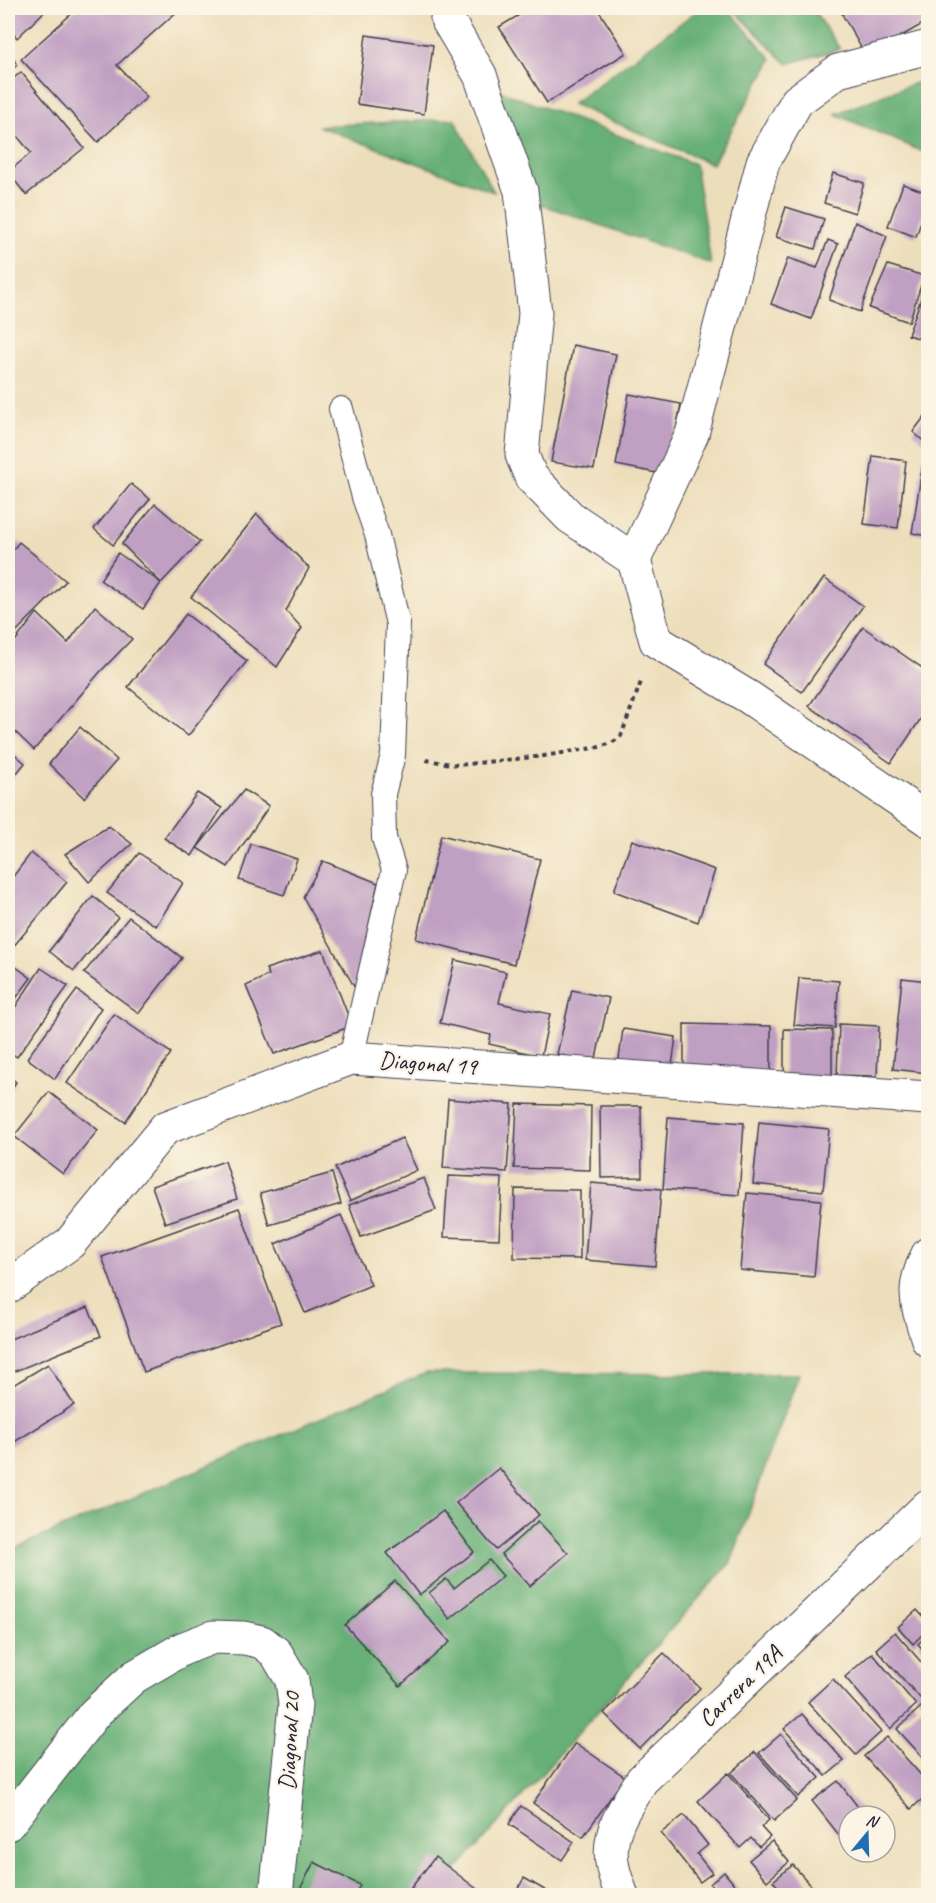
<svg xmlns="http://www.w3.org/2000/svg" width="936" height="1903" font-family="Caveat,sans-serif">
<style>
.forest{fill:#66af76;stroke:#446858;stroke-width:1.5}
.building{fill:#bf9fc2}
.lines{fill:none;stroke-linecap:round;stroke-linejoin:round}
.lane-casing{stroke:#403e4e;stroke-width:26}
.street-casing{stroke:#403e4e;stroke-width:35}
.path{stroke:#403e4e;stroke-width:4;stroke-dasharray:4.5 4.5;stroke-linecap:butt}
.lane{stroke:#fff;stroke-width:24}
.street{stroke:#fff;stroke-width:33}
.labels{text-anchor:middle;stroke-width:4.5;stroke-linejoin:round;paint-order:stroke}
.street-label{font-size:24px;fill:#22223b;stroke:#fcf5e5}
</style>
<rect width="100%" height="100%" fill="#fcf5e5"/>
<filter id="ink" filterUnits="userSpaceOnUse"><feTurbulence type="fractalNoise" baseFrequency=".0167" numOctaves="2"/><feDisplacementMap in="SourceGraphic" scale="12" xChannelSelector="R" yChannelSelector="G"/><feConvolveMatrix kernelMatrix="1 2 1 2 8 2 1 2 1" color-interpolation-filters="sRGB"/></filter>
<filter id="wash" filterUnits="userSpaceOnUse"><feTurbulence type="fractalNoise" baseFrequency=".008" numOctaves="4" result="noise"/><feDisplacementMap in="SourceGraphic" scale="24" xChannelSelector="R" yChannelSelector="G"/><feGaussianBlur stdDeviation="1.35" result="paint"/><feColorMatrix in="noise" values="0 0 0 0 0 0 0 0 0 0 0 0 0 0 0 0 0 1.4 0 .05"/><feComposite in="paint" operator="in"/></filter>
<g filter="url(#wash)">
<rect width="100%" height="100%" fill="#eddebb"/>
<g class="forest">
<path d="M 701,8 L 727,8 L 772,59 L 712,164 L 572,104 Z"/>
<path d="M 732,8 L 812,8 L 840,49 L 787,64 Z"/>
<path d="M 928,78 L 928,154 L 835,114 Z"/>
<path d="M 481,84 L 695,164 L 711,264 L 531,201 Z"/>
<path d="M 454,119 L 494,192 L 318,126 Z"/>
<path d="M 426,1373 L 799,1374 L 731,1562 L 434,1895 L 8,1895 L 8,1551 Z"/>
</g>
<g id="blocks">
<g class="building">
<path d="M 8,8 L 48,8 L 17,38 L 8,28 Z"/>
<path d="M 78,8 L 181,8 L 117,65 L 147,97 L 98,142 L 21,59 Z"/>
<path d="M 531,8 L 597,8 L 626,53 L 547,103 L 499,27 Z"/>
<path d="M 852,8 L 928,8 L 928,21 L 866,56 L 842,14 Z"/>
<path d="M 366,35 L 433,45 L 424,114 L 357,104 Z"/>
<path d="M 8,48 L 17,65 L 8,73 Z"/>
<path d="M 21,72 L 84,148 L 26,195 L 8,172 L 31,153 L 13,131 L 8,135 L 8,83 Z"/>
<path d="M 833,173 L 864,183 L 855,213 L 824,203 Z"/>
<path d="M 903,184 L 928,193 L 928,200 L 916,237 L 888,226 Z"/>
<path d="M 786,207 L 824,219 L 815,249 L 776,237 Z"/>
<path d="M 855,222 L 887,236 L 860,312 L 829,300 Z"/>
<path d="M 828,240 L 838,244 L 811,319 L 771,304 L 788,258 L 817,268 Z"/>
<path d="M 888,265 L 924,276 L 909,322 L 869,308 Z"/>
<path d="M 928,279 L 928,341 L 908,335 Z"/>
<path d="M 573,345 L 616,354 L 594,469 L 551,462 Z"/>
<path d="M 629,394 L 681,404 L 667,475 L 616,465 Z"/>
<path d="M 928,412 L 928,445 L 913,432 Z"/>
<path d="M 873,456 L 906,461 L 898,528 L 864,524 Z"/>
<path d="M 924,456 L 928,457 L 928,536 L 912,533 Z"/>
<path d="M 131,484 L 150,499 L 113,545 L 94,529 Z"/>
<path d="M 155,504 L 200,542 L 161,583 L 122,544 Z"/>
<path d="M 257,514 L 309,568 L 286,611 L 302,628 L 277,667 L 191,597 Z"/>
<path d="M 19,542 L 66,581 L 8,640 L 8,556 Z"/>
<path d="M 118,553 L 161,583 L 143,609 L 100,580 Z"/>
<path d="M 824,578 L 863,606 L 802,692 L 763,664 Z"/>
<path d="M 95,606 L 132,639 L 100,672 L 34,750 L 8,725 L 8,650 L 37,613 L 68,643 Z"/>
<path d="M 186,614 L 247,661 L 188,736 L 128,687 Z"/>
<path d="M 863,627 L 928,672 L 928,708 L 891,763 L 809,706 Z"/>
<path d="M 80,727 L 117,760 L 84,798 L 49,764 Z"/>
<path d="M 8,748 L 25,763 L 8,784 Z"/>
<path d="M 244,790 L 269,806 L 228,867 L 197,848 Z"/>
<path d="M 197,793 L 222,808 L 192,856 L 164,838 Z"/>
<path d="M 109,826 L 132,844 L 89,882 L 65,854 Z"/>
<path d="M 441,835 L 540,859 L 514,964 L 416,939 Z"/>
<path d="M 632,840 L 715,870 L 698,922 L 614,891 Z"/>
<path d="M 251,844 L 297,859 L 284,895 L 239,880 Z"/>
<path d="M 31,853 L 67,882 L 8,953 L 8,883 Z"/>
<path d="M 139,853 L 183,883 L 156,926 L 107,893 Z"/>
<path d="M 323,861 L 378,883 L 355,988 L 303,897 Z"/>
<path d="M 93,896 L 118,917 L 74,971 L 49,951 Z"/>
<path d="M 129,917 L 182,958 L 139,1013 L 84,973 Z"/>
<path d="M 323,950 L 352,1026 L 274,1054 L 246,986 L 269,975 L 266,969 Z"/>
<path d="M 455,960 L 506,972 L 499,1003 L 550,1014 L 541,1056 L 489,1044 L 491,1035 L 440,1023 Z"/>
<path d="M 8,961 L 31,978 L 8,1009 Z"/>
<path d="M 41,968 L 68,986 L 17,1057 L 8,1051 L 8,1018 Z"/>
<path d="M 799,978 L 839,981 L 835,1028 L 794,1025 Z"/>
<path d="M 902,978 L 928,981 L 928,1073 L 893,1069 Z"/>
<path d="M 77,990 L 101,1008 L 55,1079 L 27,1058 Z"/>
<path d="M 572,990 L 609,998 L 595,1063 L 557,1054 Z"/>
<path d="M 114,1014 L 171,1053 L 125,1122 L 67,1083 Z"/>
<path d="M 684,1024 L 771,1026 L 771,1071 L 684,1070 Z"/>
<path d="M 839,1024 L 879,1026 L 877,1076 L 837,1075 Z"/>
<path d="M 623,1029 L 676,1037 L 671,1073 L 618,1066 Z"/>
<path d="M 784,1029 L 832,1030 L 832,1078 L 784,1077 Z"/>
<path d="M 8,1075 L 16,1082 L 8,1093 Z"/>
<path d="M 49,1092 L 98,1130 L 63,1174 L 14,1136 Z"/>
<path d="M 448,1099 L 512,1104 L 507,1172 L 443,1168 Z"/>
<path d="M 517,1104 L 591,1106 L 590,1170 L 514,1168 Z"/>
<path d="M 600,1106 L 641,1106 L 642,1177 L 601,1178 Z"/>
<path d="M 668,1117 L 744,1123 L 739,1195 L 663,1189 Z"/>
<path d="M 759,1122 L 829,1129 L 823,1191 L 753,1184 Z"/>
<path d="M 402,1138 L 417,1170 L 350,1201 L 335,1168 Z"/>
<path d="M 225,1161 L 237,1199 L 165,1223 L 152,1186 Z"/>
<path d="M 332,1173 L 341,1204 L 269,1225 L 260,1193 Z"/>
<path d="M 448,1176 L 502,1178 L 499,1239 L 444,1237 Z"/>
<path d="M 424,1178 L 436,1210 L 361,1237 L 349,1205 Z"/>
<path d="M 591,1183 L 661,1189 L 655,1266 L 585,1260 Z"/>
<path d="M 515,1189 L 580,1190 L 580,1259 L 514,1258 Z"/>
<path d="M 747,1193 L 821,1200 L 814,1277 L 740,1270 Z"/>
<path d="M 239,1208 L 281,1323 L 144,1372 L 102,1257 Z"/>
<path d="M 341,1215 L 371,1285 L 305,1313 L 275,1244 Z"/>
<path d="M 88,1307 L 101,1336 L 8,1374 L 8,1340 Z"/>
<path d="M 48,1364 L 74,1405 L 8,1446 L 8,1388 Z"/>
<path d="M 499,1468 L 539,1515 L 496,1550 L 456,1503 Z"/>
<path d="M 443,1511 L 474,1552 L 419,1595 L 387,1553 Z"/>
<path d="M 538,1521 L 568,1553 L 530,1586 L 501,1554 Z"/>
<path d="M 489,1560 L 503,1576 L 450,1619 L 429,1593 L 446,1579 L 454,1588 Z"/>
<path d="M 395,1581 L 450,1642 L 400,1686 L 345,1625 Z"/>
<path d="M 917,1610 L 928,1622 L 928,1629 L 913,1644 L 898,1627 Z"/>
<path d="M 895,1632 L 928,1670 L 928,1692 L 921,1699 L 876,1649 Z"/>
<path d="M 928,1634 L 928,1655 L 918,1644 Z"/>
<path d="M 664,1653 L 700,1688 L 640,1749 L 604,1713 Z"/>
<path d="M 872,1653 L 916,1705 L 890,1729 L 845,1677 Z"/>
<path d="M 833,1679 L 881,1732 L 856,1755 L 808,1702 Z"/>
<path d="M 922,1706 L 928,1713 L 928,1763 L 897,1729 Z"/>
<path d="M 802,1714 L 844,1761 L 826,1776 L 784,1729 Z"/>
<path d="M 781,1734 L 820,1778 L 798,1797 L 759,1753 Z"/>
<path d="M 887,1737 L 928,1783 L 928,1794 L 911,1809 L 864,1756 Z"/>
<path d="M 575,1743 L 625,1777 L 583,1837 L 533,1803 Z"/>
<path d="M 755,1752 L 797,1800 L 774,1821 L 731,1773 Z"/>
<path d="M 728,1773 L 769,1820 L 761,1827 L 770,1837 L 759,1847 L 751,1838 L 740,1848 L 698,1801 Z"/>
<path d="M 838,1781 L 865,1816 L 849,1816 L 849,1844 L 847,1845 L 812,1801 Z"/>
<path d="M 521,1806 L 574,1842 L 562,1860 L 509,1824 Z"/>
<path d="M 684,1815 L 708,1845 L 697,1854 L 712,1873 L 700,1882 L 661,1833 Z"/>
<path d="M 772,1841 L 789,1862 L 767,1881 L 749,1860 Z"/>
<path d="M 435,1857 L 486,1896 L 421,1896 L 411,1888 Z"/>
<path d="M 314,1862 L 360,1885 L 354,1896 L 303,1896 L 298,1893 Z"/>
<path d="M 793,1865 L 814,1889 L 806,1896 L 786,1896 L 773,1881 Z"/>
<path d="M 724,1872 L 744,1896 L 719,1896 L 710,1884 Z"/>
<path d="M 524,1878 L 555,1896 L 514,1896 Z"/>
</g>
</g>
</g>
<g filter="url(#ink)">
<use href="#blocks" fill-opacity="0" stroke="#403e4e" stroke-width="1.5"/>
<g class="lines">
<defs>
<path id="lane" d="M 341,409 L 364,497 L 377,535 L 398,624 L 393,755 L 383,794 L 384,838 L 394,870 L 351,1058"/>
<g id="street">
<path d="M 447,19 L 480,75 L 521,191 L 535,313 L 522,455 L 531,477 L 570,517 L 634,560 L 656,641 L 750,698 L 928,820"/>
<path d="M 634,560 L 692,434 L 763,162 L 797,101 L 838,71 L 928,47"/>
<path d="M 928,1254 C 910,1289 917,1304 928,1340"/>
<path d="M 8,1287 L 70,1243 L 165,1128 L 351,1058 L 928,1098"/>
<path d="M 8,1824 L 95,1713 L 134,1677 L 182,1649 L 213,1637 L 244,1638 L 262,1642 L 276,1653 L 292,1680 L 295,1705 L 276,1896"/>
<path d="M 622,1896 C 619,1887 615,1877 613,1868 C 605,1834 625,1807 642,1780 L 928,1506"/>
</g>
</defs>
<use href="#lane" class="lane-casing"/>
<use href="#street" class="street-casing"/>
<path class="path" d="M 426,760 L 458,765 L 544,756 L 599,747 L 612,743 L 621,736 L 642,679"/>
<use href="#lane" class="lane"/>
<use href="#street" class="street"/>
</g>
</g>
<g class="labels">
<g class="street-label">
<text transform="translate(428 1063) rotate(4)" y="8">Diagonal 19</text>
<text transform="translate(740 1686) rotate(-44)" y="8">Carrera 19A</text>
<text transform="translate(289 1741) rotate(-87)" y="8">Diagonal 20</text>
</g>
</g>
<rect width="936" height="1903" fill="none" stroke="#fcf5e5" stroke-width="30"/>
<g transform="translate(867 1834) rotate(19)"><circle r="28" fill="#fcf5e5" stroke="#a5a1a1" stroke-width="1.5"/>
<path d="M0-4.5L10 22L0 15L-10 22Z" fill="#1f6fb2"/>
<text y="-9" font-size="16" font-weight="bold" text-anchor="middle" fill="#22223b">N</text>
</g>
</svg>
